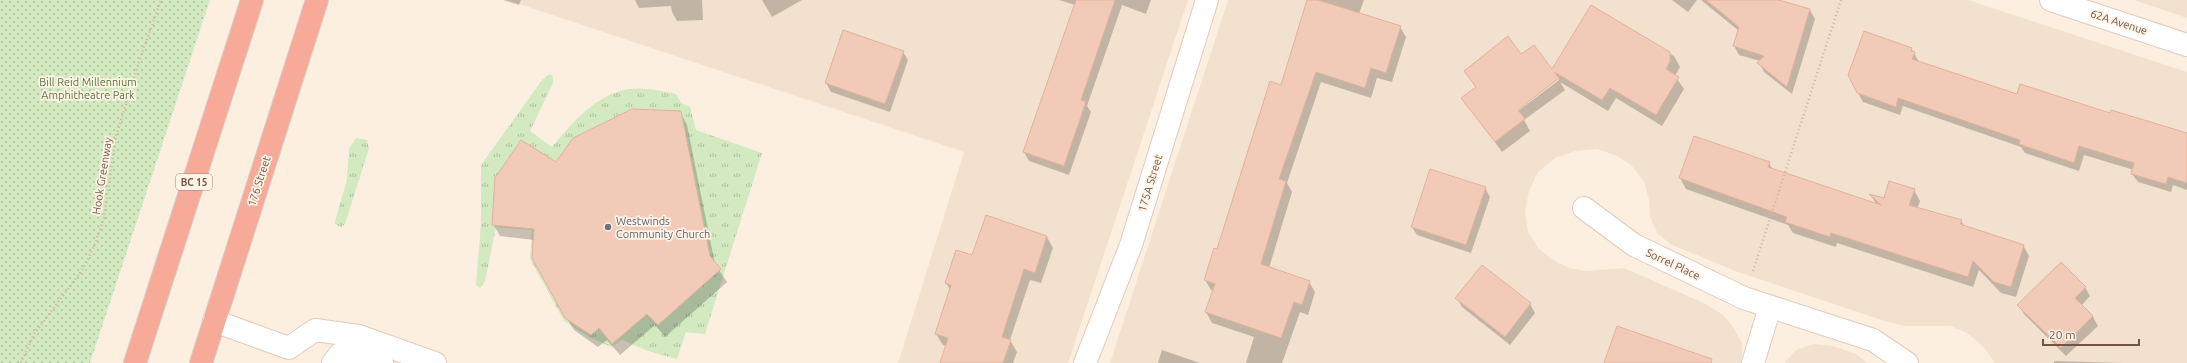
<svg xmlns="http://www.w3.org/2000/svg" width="2187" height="363" font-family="Ubuntu,sans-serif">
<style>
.residential{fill:#f3e1cf}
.grass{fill:url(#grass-tufts)}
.park{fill:url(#park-dots)}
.shadow{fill:#0003;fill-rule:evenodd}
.building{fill:#f1cbb8;stroke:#e3b199}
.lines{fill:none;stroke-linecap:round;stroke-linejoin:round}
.minor-casing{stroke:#e0cbbd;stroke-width:24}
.highway-casing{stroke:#d8cfcc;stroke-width:24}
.path{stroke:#d5af9c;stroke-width:2.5;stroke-dasharray:1 3;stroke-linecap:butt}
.minor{stroke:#fff;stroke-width:22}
.highway{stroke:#f6aa97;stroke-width:22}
.worship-dot{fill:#6b7280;stroke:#fff4e6;stroke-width:1.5}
.labels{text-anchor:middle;stroke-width:3.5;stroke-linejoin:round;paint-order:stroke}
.shield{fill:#fff4e6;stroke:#9c8477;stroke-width:1}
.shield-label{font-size:10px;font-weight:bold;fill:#725448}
.street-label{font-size:11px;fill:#725448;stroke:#fff4e6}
.park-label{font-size:11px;fill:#547841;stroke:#fff4e6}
.worship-label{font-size:11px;fill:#5b616d;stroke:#fff4e6;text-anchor:start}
</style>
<defs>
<pattern id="grass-tufts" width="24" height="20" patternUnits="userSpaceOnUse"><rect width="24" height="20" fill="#d3e9c0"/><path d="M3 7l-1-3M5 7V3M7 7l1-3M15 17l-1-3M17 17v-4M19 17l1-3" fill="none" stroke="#b0bf9e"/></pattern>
<pattern id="park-dots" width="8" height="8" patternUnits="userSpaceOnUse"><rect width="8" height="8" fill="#d3e9c0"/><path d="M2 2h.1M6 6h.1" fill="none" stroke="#b0bf9e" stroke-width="1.8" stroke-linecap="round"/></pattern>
</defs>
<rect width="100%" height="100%" fill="#fcefe0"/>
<g class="residential">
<path d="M 507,0 L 1188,0 L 1068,363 L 898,363 L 964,152 Z"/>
<path d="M 1228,0 L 1968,0 L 2187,72 L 2187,363 L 1995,363 L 1983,346 L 1967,333 L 1950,326 L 1905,326 L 1881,320 L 1738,272 L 1672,245 L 1658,234 L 1650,217 L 1649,200 L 1644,182 L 1632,166 L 1617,156 L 1597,149 L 1575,151 L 1555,158 L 1538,172 L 1529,191 L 1525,211 L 1528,232 L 1538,248 L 1551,259 L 1569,268 L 1586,271 L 1624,268 L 1704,303 L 1723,315 L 1732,325 L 1742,343 L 1741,363 L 1110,363 Z"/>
<path d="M 2134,0 L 2187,0 L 2187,18 Z"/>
<path d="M 1814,344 L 1833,346 L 1856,354 L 1867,363 L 1784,363 L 1796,350 Z"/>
</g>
<g class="grass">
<path d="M 550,74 L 553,77 L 553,83 L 530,131 L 552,147 C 572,123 597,93 630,89 C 645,87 661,91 676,94 L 681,103 L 690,107 L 696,130 L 762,153 L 705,334 L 686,332 L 677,359 L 648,351 L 622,340 L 611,347 L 589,337 L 564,321 L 530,259 L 532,230 L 496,227 L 485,281 L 480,288 L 476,285 L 481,224 L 481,165 L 542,80 Z"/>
<path d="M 356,138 L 367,140 L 369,148 L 345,224 L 341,227 L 335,224 L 335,221 L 347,180 L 349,149 Z"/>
</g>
<path class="park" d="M 0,0 L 210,0 L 90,363 L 0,363 Z"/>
<g class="shadow">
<path d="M 503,0 L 521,0 L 519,5 Z"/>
<path d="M 635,0 L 702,0 L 703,20 L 677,21 L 672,12 L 671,6 L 639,8 Z"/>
<path d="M 762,0 L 802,0 L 772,17 Z"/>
<path d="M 1059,0 L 1151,0 L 1146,14 L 1122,5 L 1087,106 L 1091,112 L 1069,175 L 1029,161 L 1024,152 L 1075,5 Z"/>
<path d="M 1309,0 L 1364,0 L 1359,14 L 1400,27 L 1406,37 L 1392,82 L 1377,78 L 1371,98 L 1321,82 L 1287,183 L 1292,192 L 1269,268 L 1309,282 L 1315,292 L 1308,315 L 1300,312 L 1282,363 L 1246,363 L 1254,337 L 1212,323 L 1206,312 L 1213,291 L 1211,290 L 1205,280 L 1281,86 Z"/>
<path d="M 1672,0 L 1697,0 L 1688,12 Z"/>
<path d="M 1701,0 L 1775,0 L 1810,10 L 1815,19 L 1792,94 L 1764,72 L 1759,63 L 1760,61 L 1739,55 L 1734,46 L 1739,31 Z"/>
<path d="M 1591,7 L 1674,56 L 1680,67 L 1675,76 L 1684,89 L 1662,126 L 1616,98 L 1608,111 L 1560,82 L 1565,90 L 1524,120 L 1530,131 L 1502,152 L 1463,98 L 1476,88 L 1466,71 L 1521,56 L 1552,71 ZM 1559,77 L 1559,80 L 1514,114 L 1513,112 Z"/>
<path d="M 844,31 L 903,52 L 908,60 L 890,112 L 831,92 L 826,83 Z"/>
<path d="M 1911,48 L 1919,62 L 2017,95 L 2111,114 L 2187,136 L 2187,190 L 2173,185 L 2171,192 L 2138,182 L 2132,174 L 2134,170 L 2084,155 L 2079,171 L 2025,153 L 2021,147 L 1903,106 L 1900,115 L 1863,102 L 1858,93 Z"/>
<path d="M 680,112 L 687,125 L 715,264 L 727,282 L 665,337 L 655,325 L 620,355 L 607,340 L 598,347 L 574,330 L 566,317 L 534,240 L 500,236 L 493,224 L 557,163 Z"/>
<path d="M 1769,163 L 1773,170 L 1877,205 L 1871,196 L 1884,199 L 1914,190 L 1920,201 L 1917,209 L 1961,221 L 1965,227 L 2023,245 L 2029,256 L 2016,297 L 2001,293 L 1979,270 L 1973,287 L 1837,243 L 1836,247 L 1793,233 L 1788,225 L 1686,189 L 1680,178 Z"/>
<path d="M 1485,188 L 1490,197 L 1471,253 L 1417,235 L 1412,227 Z"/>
<path d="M 1047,237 L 1053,248 L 1041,283 L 1030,280 L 1010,340 L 1017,352 L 1013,363 L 941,363 L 947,346 L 943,345 L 936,334 L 951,291 L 946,283 L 973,256 Z"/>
<path d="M 2085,287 L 2090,296 L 2081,306 L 2093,317 L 2098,326 L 2066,356 L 2024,314 L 2019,305 Z"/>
<path d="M 1457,298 L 1530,304 L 1535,313 L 1510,345 L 1462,307 Z"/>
<path d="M 1162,350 L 1200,363 L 1158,363 Z"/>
<path d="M 2054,361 L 2124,363 L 2054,363 Z"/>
</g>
<g class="building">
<path d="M 1076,0 L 1115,0 L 1081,100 L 1086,102 L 1064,166 L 1023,152 Z"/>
<path d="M 1307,0 L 1318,0 L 1401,26 L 1386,73 L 1371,68 L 1365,88 L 1316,72 L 1279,179 L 1286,181 L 1261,264 L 1310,281 L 1302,305 L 1294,302 L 1281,338 L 1205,312 L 1215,284 L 1204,280 L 1214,248 L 1217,249 L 1270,81 L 1281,85 Z"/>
<path d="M 1706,0 L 1779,0 L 1810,9 L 1787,87 L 1757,63 L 1764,56 L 1733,46 L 1739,27 Z"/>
<path d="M 1591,5 L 1670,52 L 1670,62 L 1666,69 L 1679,77 L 1656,115 L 1610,88 L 1602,100 L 1554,72 L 1559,78 L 1518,110 L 1525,119 L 1495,142 L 1461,98 L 1476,87 L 1464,71 L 1508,36 L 1521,54 L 1534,45 L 1552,69 Z"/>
<path d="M 843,30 L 904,51 L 885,104 L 825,83 Z"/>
<path d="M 1864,31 L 1912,48 L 1911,51 L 1915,52 L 1912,59 L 2017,94 L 2020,84 L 2110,113 L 2111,110 L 2187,133 L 2187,183 L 2168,177 L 2166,184 L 2131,174 L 2134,163 L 2079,146 L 2074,163 L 2019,144 L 2020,140 L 1898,98 L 1896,107 L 1857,93 L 1848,75 Z"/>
<path d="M 632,109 L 681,111 L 710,256 L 721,269 L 658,325 L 647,314 L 612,344 L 599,328 L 591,335 L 565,318 L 532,258 L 534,229 L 492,225 L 495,178 L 521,140 L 556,162 L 573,138 Z"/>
<path d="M 1694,136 L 1770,162 L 1768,167 L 1881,205 L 1869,194 L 1884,198 L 1889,181 L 1915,189 L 1909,205 L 1962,220 L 1960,224 L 2024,245 L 2011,287 L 1994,282 L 1973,261 L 1968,277 L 1831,233 L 1830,237 L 1785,222 L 1787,217 L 1679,178 Z"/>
<path d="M 1430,169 L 1486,187 L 1466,245 L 1411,227 Z"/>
<path d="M 986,215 L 1047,236 L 1035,273 L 1024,269 L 1002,337 L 1011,340 L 1003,363 L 940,363 L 948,338 L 935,334 L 951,285 L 945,283 L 956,250 L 972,255 Z"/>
<path d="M 2061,262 L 2086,287 L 2075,298 L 2093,316 L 2061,348 L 2017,305 Z"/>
<path d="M 1482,265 L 1531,303 L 1505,337 L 1455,298 Z"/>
<path d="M 1617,326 L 1712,359 L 1711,363 L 1604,363 Z"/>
</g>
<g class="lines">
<defs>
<g id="minor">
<path d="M 2051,0 L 2187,45"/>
<path d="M 1584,208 L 1634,245 L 1744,298 L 1873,340 L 1907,363"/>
<path d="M 214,321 L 289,348 L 315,330 L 359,336 L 435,363"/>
<path d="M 333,363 L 340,354 L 357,354 L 382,363"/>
<path d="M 1085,363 L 1131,245 L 1207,0"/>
<path d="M 1753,363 L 1770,307"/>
</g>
<g id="highway">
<path d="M 135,363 L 252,0"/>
<path d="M 201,363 L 317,0"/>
</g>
</defs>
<use href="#minor" class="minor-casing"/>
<use href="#highway" class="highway-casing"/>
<g class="path">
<path d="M 1753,271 L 1841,0"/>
<path d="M 21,363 L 34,334 L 83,269 L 95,244 L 104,218 L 116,136 L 140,59 L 161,0"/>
</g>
<use href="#minor" class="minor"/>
<use href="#highway" class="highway"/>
</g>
<circle class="worship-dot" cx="608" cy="227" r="4"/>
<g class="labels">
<rect class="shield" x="176" y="174" width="36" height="16" rx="3"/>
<g class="shield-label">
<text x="194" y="186">BC 15</text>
</g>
<g class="street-label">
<text transform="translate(2119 22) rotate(18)" y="4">62A Avenue</text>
<text transform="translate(102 176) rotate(-81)" y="4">Hook Greenway</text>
<text transform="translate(259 181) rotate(-72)" y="4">176 Street</text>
<text transform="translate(1150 183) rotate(-73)" y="4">175A Street</text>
<text transform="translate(1673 264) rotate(25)" y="4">Sorrel Place</text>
</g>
<g class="park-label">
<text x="88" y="86">Bill Reid Millennium<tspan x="88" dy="13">Amphitheatre Park</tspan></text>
</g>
<g class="worship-label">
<text x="616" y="225">Westwinds<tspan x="616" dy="13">Community Church</tspan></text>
</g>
</g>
<path d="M2043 339v6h96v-6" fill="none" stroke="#725448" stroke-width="2"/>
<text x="2049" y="339" font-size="12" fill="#725448" stroke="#fff4e6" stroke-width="3" paint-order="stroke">20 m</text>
</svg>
